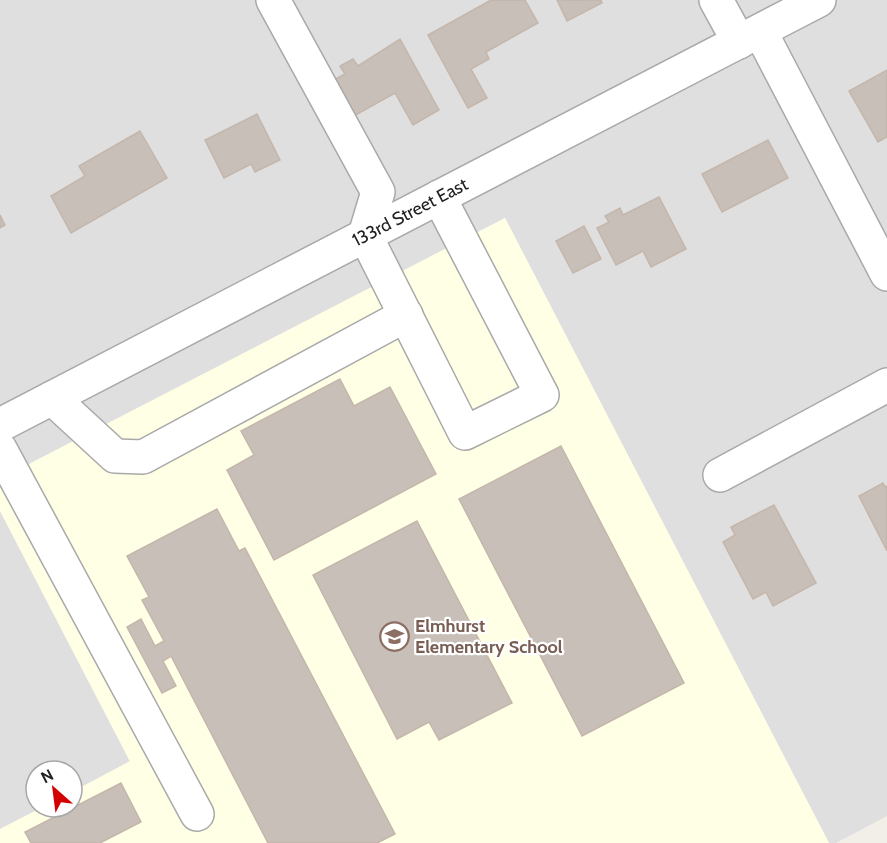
<svg xmlns="http://www.w3.org/2000/svg" width="887" height="843" font-family="Cabin,sans-serif">
<style>
.residential{fill:#e0dfdf}
.education{fill:#ffffe5}
.building{fill:#c7bfb8;stroke:#c4b6ab;stroke-width:1.5}
.lines{fill:none;stroke-linecap:round;stroke-linejoin:round}
.minor-casing{stroke:#a9a9a9;stroke-width:36}
.minor{stroke:#fff;stroke-width:33}
.labels{text-anchor:middle;stroke-width:4.5;stroke-linejoin:round;paint-order:stroke}
.street-label{font-size:18px;fill:#222;stroke:#fff}
.education-label{font-size:18px;font-weight:bold;fill:#785e54;stroke:#fff;text-anchor:start}
</style>
<rect width="100%" height="100%" fill="#f2efe9"/>
<g class="residential">
<path d="M 0,0 L 887,0 L 887,816 L 836,843 L 829,843 L 505,218 L 0,479 Z"/>
<path d="M 0,511 L 130,762 L 72,792 L 72,771 L 36,771 L 36,807 L 43,807 L 0,829 Z"/>
</g>
<path class="education" d="M 505,218 L 829,843 L 0,843 L 0,829 L 43,807 L 72,807 L 72,792 L 130,761 L 0,511 L 0,479 Z"/>
<g class="building">
<path d="M 491,0 L 525,0 L 538,23 L 486,52 L 489,59 L 471,69 L 487,98 L 468,108 L 428,35 Z"/>
<path d="M 557,0 L 601,0 L 602,3 L 567,21 Z"/>
<path d="M 400,39 L 439,110 L 413,125 L 395,93 L 352,117 L 332,81 L 345,74 L 340,66 L 353,59 L 358,66 Z"/>
<path d="M 887,70 L 887,137 L 878,142 L 849,91 Z"/>
<path d="M 257,114 L 280,160 L 255,172 L 251,164 L 224,178 L 205,140 Z"/>
<path d="M 140,131 L 167,178 L 71,233 L 51,196 L 85,176 L 79,166 Z"/>
<path d="M 768,140 L 788,178 L 722,212 L 702,174 Z"/>
<path d="M 659,197 L 686,249 L 651,267 L 643,251 L 616,265 L 597,228 L 609,222 L 605,216 L 620,208 L 623,215 Z"/>
<path d="M 0,215 L 5,225 L 0,228 Z"/>
<path d="M 584,226 L 601,259 L 573,273 L 556,241 Z"/>
<path d="M 340,379 L 354,406 L 390,387 L 436,474 L 274,560 L 227,470 L 254,455 L 241,431 Z"/>
<path d="M 561,446 L 684,683 L 582,736 L 459,499 Z"/>
<path d="M 883,483 L 885,487 L 887,486 L 887,551 L 859,496 Z"/>
<path d="M 774,505 L 816,583 L 773,606 L 766,592 L 753,599 L 723,542 L 735,535 L 731,527 Z"/>
<path d="M 217,509 L 239,551 L 245,548 L 395,834 L 377,843 L 268,843 L 171,656 L 163,661 L 176,686 L 162,693 L 127,627 L 141,619 L 155,646 L 164,641 L 142,600 L 149,597 L 127,556 Z"/>
<path d="M 417,521 L 512,703 L 439,740 L 429,722 L 397,739 L 313,575 Z"/>
<path d="M 121,783 L 141,822 L 100,843 L 31,843 L 25,832 Z"/>
</g>
<g class="lines">
<defs>
<g id="minor">
<path d="M 273,0 L 378,192 L 365,235 L 465,433 L 542,395 L 439,197"/>
<path d="M 716,0 L 739,42"/>
<path d="M 760,31 L 887,274"/>
<path d="M 52,398 L 115,456 L 143,457 L 406,315"/>
<path id="s1" d="M 0,425 L 819,0"/>
<path d="M 0,449 L 197,814"/>
<path d="M 720,475 L 887,385"/>
</g>
</defs>
<use href="#minor" class="minor-casing"/>
<use href="#minor" class="minor"/>
</g>
<defs>
<symbol id="school-ring" viewBox="-11 -11 22 22"><circle r="9.5" fill="#fff" stroke="#8d6e63" stroke-width="1.5"/><path d="M0-5L7-2L0 1L-7-2ZM-4 1L0 2.5L4 1V4Q0 6-4 4Z" fill="#8d6e63"/></symbol>
</defs>
<g fill-rule="evenodd">
<use href="#school-ring" x="378" y="620" width="33" height="33"/>
</g>
<g class="labels">
<g class="street-label">
<text dy="6" stroke="none"><textPath href="#s1" startOffset="462">133rd Street East</textPath></text>
</g>
<g class="education-label">
<text x="415" y="632">Elmhurst<tspan x="415" dy="21">Elementary School</tspan></text>
</g>
</g>
<g transform="translate(54 789) rotate(332)"><circle r="28" fill="#ffffff" stroke="#a7a7a7" stroke-width="1.5"/>
<path d="M0-4.5L10 22L0 15L-10 22Z" fill="#d40000"/>
<text y="-9" font-size="16" font-weight="bold" text-anchor="middle" fill="#222222">N</text>
</g>
</svg>
